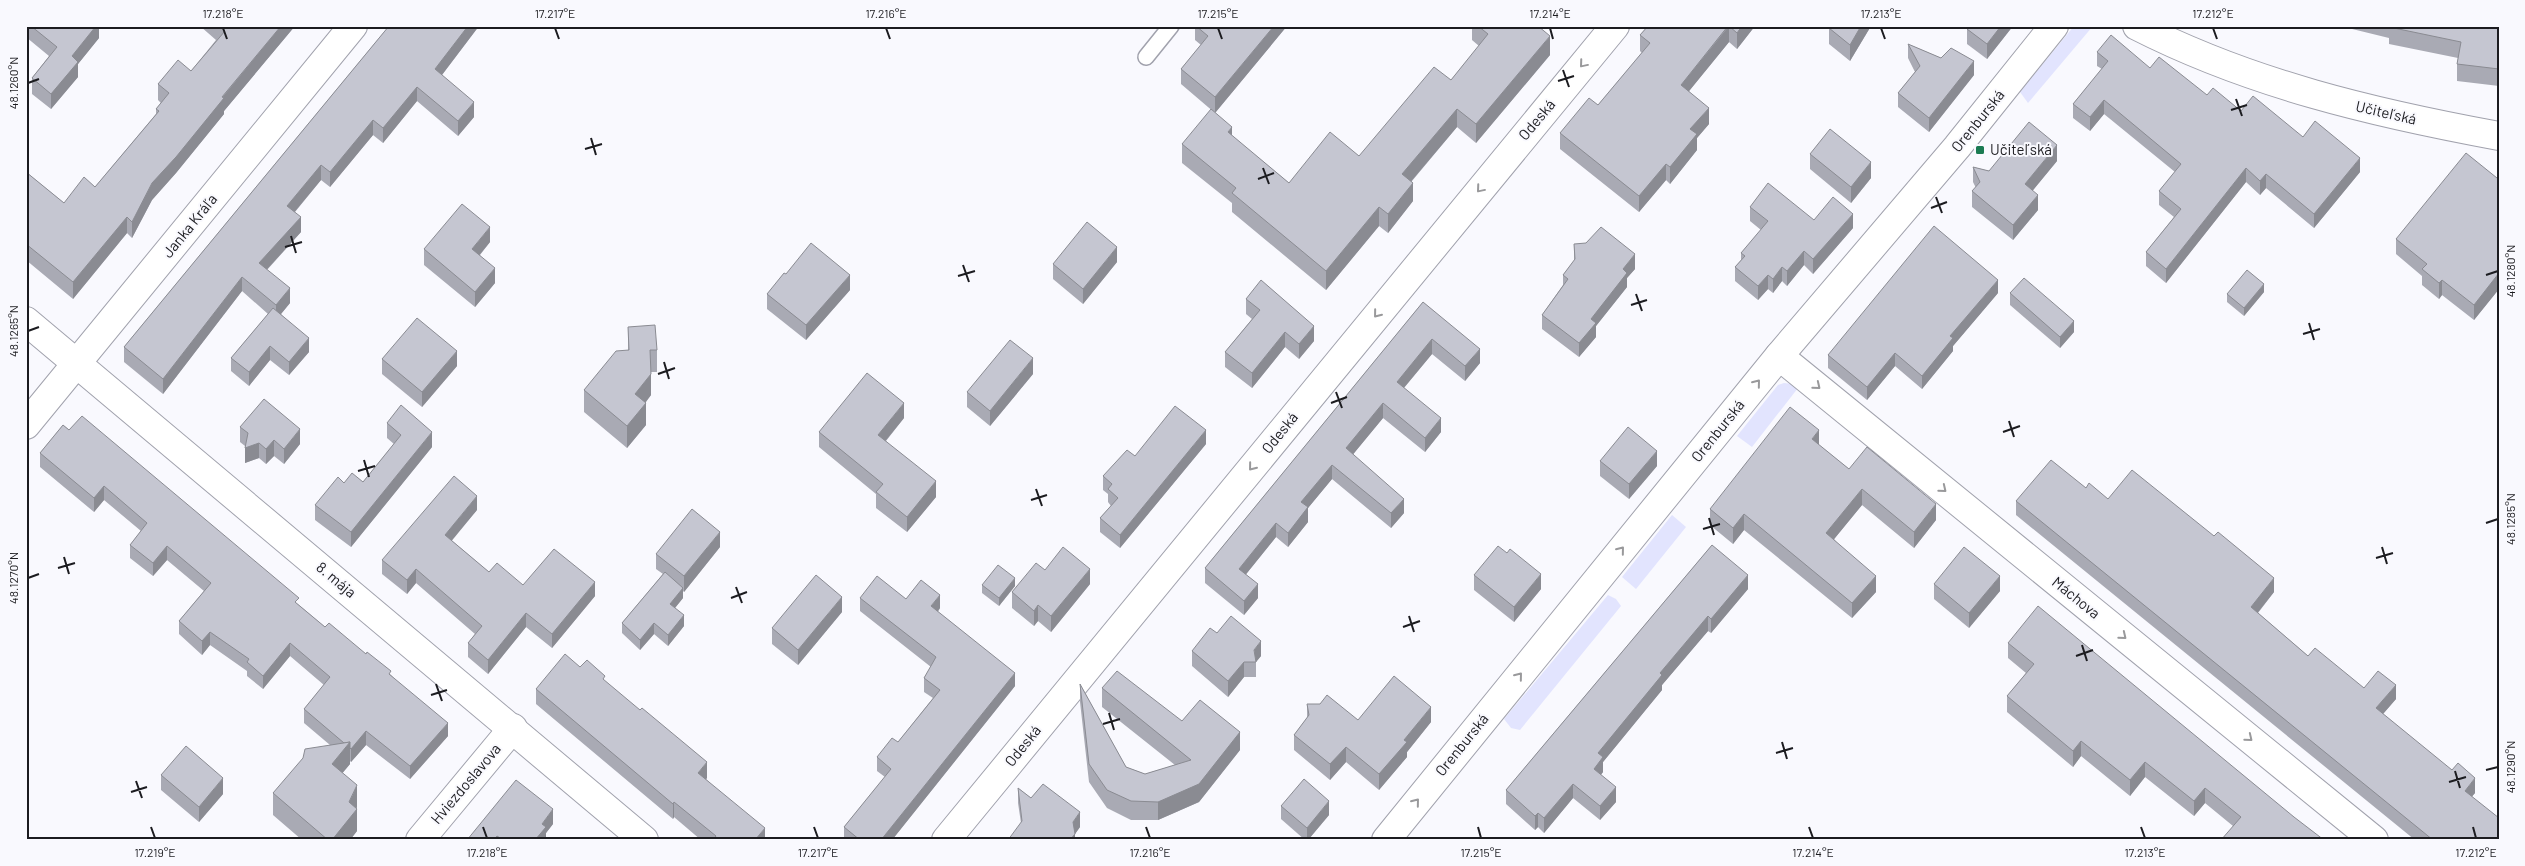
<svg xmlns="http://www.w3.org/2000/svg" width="2525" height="866" font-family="Barlow,sans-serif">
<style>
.green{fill:#e2e4fe}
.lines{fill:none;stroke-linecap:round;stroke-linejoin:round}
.service-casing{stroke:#a1a2ad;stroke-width:18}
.minor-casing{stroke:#a1a2ad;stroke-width:30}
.tertiary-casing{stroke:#a1a2ad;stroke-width:30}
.service{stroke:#fff;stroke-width:15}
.minor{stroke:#fff;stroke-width:28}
.tertiary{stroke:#fff;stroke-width:28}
.wall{fill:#a9aab4}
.shaded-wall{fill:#8a8b92}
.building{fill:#c5c6d1;stroke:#8a8b92}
.oneway{stroke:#99999b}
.ticks{fill:none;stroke:#1c1c20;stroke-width:2}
.poi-dot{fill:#1b7b52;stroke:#f9f9fe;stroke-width:2}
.labels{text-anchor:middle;stroke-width:4;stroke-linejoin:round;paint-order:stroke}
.street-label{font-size:15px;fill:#1c1c20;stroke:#f9f9fe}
.poi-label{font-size:15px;fill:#1c1c20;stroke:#f9f9fe;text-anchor:start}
.neatline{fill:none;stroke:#1c1c20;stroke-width:2}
.ticks-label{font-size:12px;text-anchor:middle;fill:#1c1c20}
</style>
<rect width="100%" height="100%" fill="#f9f9fe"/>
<g class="green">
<path d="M 2074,26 L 2093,26 L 2028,103 L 2020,92 Z"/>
<path d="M 1784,383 L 1793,384 L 1798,388 L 1752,447 L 1737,436 L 1778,385 Z"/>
<path d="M 1672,515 L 1686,527 L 1636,589 L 1622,577 Z"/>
<path d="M 1608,595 L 1616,599 L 1621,606 L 1520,730 L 1511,728 L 1504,719 Z"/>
</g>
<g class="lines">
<defs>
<path id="service" d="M 1146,57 L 1171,26"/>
<g id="minor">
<path d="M 2137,26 C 2251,84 2374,113 2499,136"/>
<path d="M 26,321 L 644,840"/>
<path d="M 1779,356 L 2374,840"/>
<path d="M 26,425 L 353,26"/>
<path d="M 420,840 L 513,728"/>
<path d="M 1386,840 L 1779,356 L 1957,147 L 2054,26"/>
</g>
<path id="tertiary" d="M 946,840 L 1615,26"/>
</defs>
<use href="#service" class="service-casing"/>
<use href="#minor" class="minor-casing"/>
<use href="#tertiary" class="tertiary-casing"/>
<use href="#service" class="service"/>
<use href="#minor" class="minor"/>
<use href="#tertiary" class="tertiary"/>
</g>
<g class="wall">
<path d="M 26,26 L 99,26 L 99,38 L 78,64 L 78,77 L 51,109 L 32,94 L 32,78 L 49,56 L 26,37 Z"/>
<path d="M 200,26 L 295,26 L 224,111 L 224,114 L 176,173 L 152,200 L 132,238 L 127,233 L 73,299 L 26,260 L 26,172 L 64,203 L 95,187 L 156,114 L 156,109 L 161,103 L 158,100 L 158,84 L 191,71 L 216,40 Z"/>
<path d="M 389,26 L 479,26 L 442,75 L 474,117 L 458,136 L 417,101 L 383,143 L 373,135 L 330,187 L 321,180 L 295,212 L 301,232 L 267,270 L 290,303 L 281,314 L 309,352 L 289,375 L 270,360 L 249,386 L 231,371 L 231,358 L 268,314 L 242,291 L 163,394 L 124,362 L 124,347 Z"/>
<path d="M 1195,26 L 1287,26 L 1215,113 L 1181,84 L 1181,69 L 1201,45 L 1195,40 Z"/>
<path d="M 1472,26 L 1541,26 L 1541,29 L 1550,55 L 1476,143 L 1457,127 L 1412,181 L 1413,201 L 1388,233 L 1379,226 L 1326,290 L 1232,212 L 1232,203 L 1182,163 L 1182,144 L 1232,136 L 1289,183 L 1359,156 L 1451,80 L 1479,46 L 1472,40 Z"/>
<path d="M 1648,26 L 1755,26 L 1737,49 L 1729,42 L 1689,91 L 1709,124 L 1697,138 L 1697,150 L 1670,184 L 1666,180 L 1639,212 L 1560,149 L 1560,133 L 1598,105 L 1642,53 L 1640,51 L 1640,35 Z"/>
<path d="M 1831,26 L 1871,26 L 1850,61 L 1829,44 L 1829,28 Z"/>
<path d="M 1969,26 L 2013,26 L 1987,59 L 1967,44 L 1967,29 Z"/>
<path d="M 2340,26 L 2499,26 L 2499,86 L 2457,81 L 2457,64 L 2458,58 L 2389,44 L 2389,38 Z"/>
<path d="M 1908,44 L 1941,58 L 1974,75 L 1929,132 L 1898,107 L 1898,93 L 1915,72 L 1908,58 Z"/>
<path d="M 2097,52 L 2150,68 L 2207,95 L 2303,137 L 2360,172 L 2314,228 L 2266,188 L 2260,195 L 2246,182 L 2166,283 L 2146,266 L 2146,252 L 2174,217 L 2159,205 L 2159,191 L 2175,172 L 2104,114 L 2090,131 L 2073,118 L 2073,104 L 2102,69 L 2097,66 Z"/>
<path d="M 1810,154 L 1871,178 L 1851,203 L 1810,169 Z"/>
<path d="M 2057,161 L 2032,191 L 2038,210 L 2013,240 L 1972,207 L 1972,191 L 1976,188 L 1973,182 L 1973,167 L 1989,171 Z"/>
<path d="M 2499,176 L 2499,289 L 2474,320 L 2442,295 L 2439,299 L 2422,285 L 2422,276 L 2396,254 L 2396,239 L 2497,178 Z"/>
<path d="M 1750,207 L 1814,220 L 1853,228 L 1813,274 L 1804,265 L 1787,286 L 1782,281 L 1773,293 L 1768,289 L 1758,300 L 1735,281 L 1735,267 L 1741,260 L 1741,253 L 1761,230 L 1750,221 Z"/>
<path d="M 490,242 L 480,255 L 495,283 L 475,307 L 424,265 L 424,249 Z"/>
<path d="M 1574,244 L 1635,269 L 1627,278 L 1627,287 L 1596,326 L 1596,337 L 1579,357 L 1542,329 L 1542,315 L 1563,285 L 1563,275 L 1574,261 Z"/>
<path d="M 1117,262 L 1083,304 L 1053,279 L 1053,264 Z"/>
<path d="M 786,274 L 850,290 L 806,340 L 767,309 L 767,294 Z"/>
<path d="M 2264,292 L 2244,316 L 2227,302 L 2227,294 Z"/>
<path d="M 1998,293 L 1953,346 L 1953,351 L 1922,389 L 1895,366 L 1867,400 L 1828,368 L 1828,355 Z"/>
<path d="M 2010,293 L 2074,332 L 2060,348 L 2010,305 Z"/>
<path d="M 1246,299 L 1314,341 L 1299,359 L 1285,347 L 1252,388 L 1225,367 L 1225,352 L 1252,319 L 1246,314 Z"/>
<path d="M 1423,302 L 1480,363 L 1465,381 L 1432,354 L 1404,388 L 1441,432 L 1425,452 L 1383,418 L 1353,454 L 1404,513 L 1391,528 L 1332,479 L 1308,508 L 1308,522 L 1288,547 L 1276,537 L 1246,574 L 1258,598 L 1244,615 L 1205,583 L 1205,568 Z"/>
<path d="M 628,327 L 657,350 L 657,372 L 651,372 L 651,395 L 646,402 L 646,425 L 627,448 L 584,412 L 584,390 L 628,350 Z"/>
<path d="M 382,359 L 457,366 L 422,407 L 382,374 Z"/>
<path d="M 1033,374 L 990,426 L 967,407 L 967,392 Z"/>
<path d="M 904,418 L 886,441 L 936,497 L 907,532 L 876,508 L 876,494 L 819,447 L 819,432 Z"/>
<path d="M 387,423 L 432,447 L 351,547 L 315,520 L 315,505 L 344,483 L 363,482 L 394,444 L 387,438 Z"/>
<path d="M 63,425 L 299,605 L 325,627 L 391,675 L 448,736 L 410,779 L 366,745 L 351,762 L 350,761 L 350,764 L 342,773 L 357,807 L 357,831 L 350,840 L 302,840 L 273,815 L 273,793 L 330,745 L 304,723 L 304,709 L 324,685 L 290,656 L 263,689 L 247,676 L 247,671 L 210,645 L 202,655 L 179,634 L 179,621 L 204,591 L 167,560 L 153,576 L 130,558 L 130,545 L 141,531 L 104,500 L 94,512 L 40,467 L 40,453 Z"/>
<path d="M 240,427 L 300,444 L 284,464 L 274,456 L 266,464 L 259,458 L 245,463 L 245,446 L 240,442 Z"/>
<path d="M 1206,444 L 1120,548 L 1100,532 L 1100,518 L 1111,506 L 1108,502 L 1108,494 L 1103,490 L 1103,476 L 1135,456 Z"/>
<path d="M 1819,445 L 1849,469 L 1936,520 L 1914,548 L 1862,505 L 1834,539 L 1876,592 L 1852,618 L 1744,530 L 1733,544 L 1710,525 L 1710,509 Z"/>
<path d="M 1600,461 L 1657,466 L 1629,499 L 1600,476 Z"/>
<path d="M 2086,488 L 2108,499 L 2274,592 L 2258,613 L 2308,656 L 2364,688 L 2396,699 L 2383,714 L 2475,793 L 2472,796 L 2499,840 L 2415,840 L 2016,515 L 2016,501 Z"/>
<path d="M 477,510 L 451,540 L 489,572 L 523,585 L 595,596 L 552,648 L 526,627 L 488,674 L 468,657 L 468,643 L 475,634 L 416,583 L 407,594 L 382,574 L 382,560 Z"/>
<path d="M 1712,545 L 1748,589 L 1711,633 L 1708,631 L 1662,685 L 1662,690 L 1603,762 L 1603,772 L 1601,775 L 1616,802 L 1600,820 L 1573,798 L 1544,833 L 1538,827 L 1535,830 L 1506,804 L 1506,790 Z"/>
<path d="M 720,547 L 684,592 L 683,591 L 683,598 L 675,608 L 684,626 L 668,646 L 654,634 L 640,650 L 622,633 L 622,623 L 663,574 L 656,569 L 656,554 Z"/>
<path d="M 1045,570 L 1090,584 L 1051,632 L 1038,621 L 1034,626 L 1012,608 L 1012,592 Z"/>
<path d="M 1474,575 L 1541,589 L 1514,622 L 1474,590 Z"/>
<path d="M 1934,584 L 2000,591 L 1969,628 L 1934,599 Z"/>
<path d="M 982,585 L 1015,586 L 999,606 L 982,593 Z"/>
<path d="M 860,598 L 906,599 L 940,608 L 938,612 L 1015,686 L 892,840 L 844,840 L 844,827 L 885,777 L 877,771 L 877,757 L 898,742 L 933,698 L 924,692 L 924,678 L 931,667 L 860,611 Z"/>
<path d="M 842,612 L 798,665 L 772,644 L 772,628 Z"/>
<path d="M 1217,633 L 1261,656 L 1256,662 L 1256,677 L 1244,677 L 1228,697 L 1192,666 L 1192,651 Z"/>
<path d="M 2008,643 L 2294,817 L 2233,826 L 2205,803 L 2194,816 L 2145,777 L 2130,796 L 2081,756 L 2073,767 L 2007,712 L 2007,696 L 2026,673 L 2008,658 Z"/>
<path d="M 580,667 L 605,681 L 707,778 L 706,779 L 765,840 L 701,840 L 674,817 L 673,819 L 536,704 L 536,689 Z"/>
<path d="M 1080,684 L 1126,767 L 1145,774 L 1175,765 L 1102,707 L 1102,688 L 1182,721 L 1240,750 L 1199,802 L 1158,820 L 1131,820 L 1107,808 L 1089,782 L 1080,702 Z"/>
<path d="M 1307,704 L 1320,704 L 1358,720 L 1431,722 L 1407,752 L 1407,757 L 1379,790 L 1346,762 L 1330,780 L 1294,750 L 1294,735 L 1307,718 Z"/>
<path d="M 161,775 L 223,794 L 199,822 L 161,790 Z"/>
<path d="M 1018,788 L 1031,798 L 1080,827 L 1075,834 L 1075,840 L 1021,823 L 1018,803 Z"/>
<path d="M 1281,806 L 1329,815 L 1308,840 L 1305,840 L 1281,819 Z"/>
<path d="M 553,824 L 546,833 L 546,840 L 467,840 Z"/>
</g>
<g class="shaded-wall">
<path d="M 96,26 L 99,26 L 99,38 L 78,64 L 78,77 L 51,109 L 51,94 L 72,56 Z"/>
<path d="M 281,26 L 295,26 L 224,111 L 224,114 L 176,173 L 152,200 L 132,238 L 132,222 L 152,183 Z"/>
<path d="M 468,26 L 479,26 L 435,84 L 435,69 Z"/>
<path d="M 1274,26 L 1287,26 L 1215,113 L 1215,97 Z"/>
<path d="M 1729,26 L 1729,42 L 1681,101 L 1681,85 Z"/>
<path d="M 1742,26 L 1755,26 L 1737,49 L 1737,33 Z"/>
<path d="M 1861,26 L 1871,26 L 1850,61 L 1850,45 Z"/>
<path d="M 2001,26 L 2013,26 L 1987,59 L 1987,44 Z"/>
<path d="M 1550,36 L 1550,55 L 1476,143 L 1476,124 Z"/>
<path d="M 1974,61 L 1974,75 L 1929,132 L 1929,118 Z"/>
<path d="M 417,87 L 417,101 L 383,143 L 383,128 Z"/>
<path d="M 2104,100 L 2104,114 L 2090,131 L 2090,117 Z"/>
<path d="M 474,102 L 474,117 L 458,136 L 458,121 Z"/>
<path d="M 1709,108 L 1709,124 L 1697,138 L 1697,150 L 1670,184 L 1670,167 L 1690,129 Z"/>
<path d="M 1457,109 L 1457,127 L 1402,192 L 1402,174 Z"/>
<path d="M 373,120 L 373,135 L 330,187 L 330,172 Z"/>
<path d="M 1232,127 L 1232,146 L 1228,132 Z"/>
<path d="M 29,142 L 29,158 L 26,161 L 26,145 Z"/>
<path d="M 2057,145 L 2057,161 L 2025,200 L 2025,184 Z"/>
<path d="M 2360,158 L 2360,172 L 2314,228 L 2314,214 Z"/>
<path d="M 1871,162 L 1871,178 L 1851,203 L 1851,187 Z"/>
<path d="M 1666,164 L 1666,180 L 1639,212 L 1639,196 Z"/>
<path d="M 321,165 L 321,180 L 287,221 L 287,206 Z"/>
<path d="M 2246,168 L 2246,182 L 2166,283 L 2166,269 Z"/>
<path d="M 2266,174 L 2266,188 L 2260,195 L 2260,181 Z"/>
<path d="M 1413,183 L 1413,201 L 1388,233 L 1388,214 Z"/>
<path d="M 2038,195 L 2038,210 L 2013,240 L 2013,225 Z"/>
<path d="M 1379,207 L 1379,226 L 1326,290 L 1326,271 Z"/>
<path d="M 1853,214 L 1853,228 L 1813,274 L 1813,259 Z"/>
<path d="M 127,217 L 127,233 L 73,299 L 73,282 Z"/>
<path d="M 301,217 L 301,232 L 259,278 L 259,263 Z"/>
<path d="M 490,227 L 490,242 L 472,264 L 472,249 Z"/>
<path d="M 1117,247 L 1117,262 L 1083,304 L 1083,289 Z"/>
<path d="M 1804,251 L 1804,265 L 1787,286 L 1787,271 Z"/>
<path d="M 1635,254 L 1635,269 L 1627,278 L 1627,287 L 1596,326 L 1596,337 L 1579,357 L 1579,343 L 1591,319 L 1623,269 Z"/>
<path d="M 1782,267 L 1782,281 L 1773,293 L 1773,279 Z"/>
<path d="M 495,268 L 495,283 L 475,307 L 475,292 Z"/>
<path d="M 2499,273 L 2499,289 L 2474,320 L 2474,305 Z"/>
<path d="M 850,275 L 850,290 L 806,340 L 806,325 Z"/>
<path d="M 1768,275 L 1768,289 L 1758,300 L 1758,286 Z"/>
<path d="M 242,277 L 242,291 L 163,394 L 163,379 Z"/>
<path d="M 1998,280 L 1998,293 L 1953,346 L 1953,351 L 1922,389 L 1922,376 L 1950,336 Z"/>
<path d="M 2442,280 L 2442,295 L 2439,299 L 2439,283 Z"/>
<path d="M 2264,284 L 2264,292 L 2244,316 L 2244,308 Z"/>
<path d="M 290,288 L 290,303 L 276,320 L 276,305 Z"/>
<path d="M 2074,321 L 2074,332 L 2060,348 L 2060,337 Z"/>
<path d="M 1314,326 L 1314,341 L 1299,359 L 1299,344 Z"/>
<path d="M 1285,332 L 1285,347 L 1252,388 L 1252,373 Z"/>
<path d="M 309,338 L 309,352 L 289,375 L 289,362 Z"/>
<path d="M 1432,339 L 1432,354 L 1397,396 L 1397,382 Z"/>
<path d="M 270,346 L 270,360 L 249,386 L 249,372 Z"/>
<path d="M 1480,349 L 1480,363 L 1465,381 L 1465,366 Z"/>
<path d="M 457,351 L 457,366 L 422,407 L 422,392 Z"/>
<path d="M 1895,353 L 1895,366 L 1867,400 L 1867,387 Z"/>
<path d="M 1033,358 L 1033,374 L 990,426 L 990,411 Z"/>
<path d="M 651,374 L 651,395 L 635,416 L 635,394 Z"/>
<path d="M 646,403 L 646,425 L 627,448 L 627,426 Z"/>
<path d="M 904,403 L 904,418 L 878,450 L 878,435 Z"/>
<path d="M 1383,403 L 1383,418 L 1346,463 L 1346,448 Z"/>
<path d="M 1441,418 L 1441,432 L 1425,452 L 1425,438 Z"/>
<path d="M 300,429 L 300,444 L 284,464 L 284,449 Z"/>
<path d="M 1206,430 L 1206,444 L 1120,548 L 1120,535 Z"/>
<path d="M 1819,430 L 1819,446 L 1812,439 Z"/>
<path d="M 432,432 L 432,447 L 351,547 L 351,532 Z"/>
<path d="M 274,440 L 274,456 L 266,464 L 266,449 Z"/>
<path d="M 259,443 L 259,458 L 245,463 L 245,448 Z"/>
<path d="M 1657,451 L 1657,466 L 1629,499 L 1629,484 Z"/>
<path d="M 1332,465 L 1332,479 L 1308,508 L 1308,522 L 1288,547 L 1288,533 L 1301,502 Z"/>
<path d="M 936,481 L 936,497 L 907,532 L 907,517 Z"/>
<path d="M 104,486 L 104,500 L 94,512 L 94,498 Z"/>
<path d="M 1862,489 L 1862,505 L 1826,549 L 1826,533 Z"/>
<path d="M 477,496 L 477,510 L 445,549 L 445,535 Z"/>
<path d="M 1404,499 L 1404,513 L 1391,528 L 1391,513 Z"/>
<path d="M 1936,504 L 1936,520 L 1914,548 L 1914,532 Z"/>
<path d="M 1744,514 L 1744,530 L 1733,544 L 1733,528 Z"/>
<path d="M 1276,523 L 1276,537 L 1239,583 L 1239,569 Z"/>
<path d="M 720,532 L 720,547 L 684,592 L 684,576 Z"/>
<path d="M 167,546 L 167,560 L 153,576 L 153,563 Z"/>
<path d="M 416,569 L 416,583 L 407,594 L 407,580 Z"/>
<path d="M 1090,569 L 1090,584 L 1051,632 L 1051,616 Z"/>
<path d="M 1541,574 L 1541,589 L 1514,622 L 1514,607 Z"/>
<path d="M 1748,575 L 1748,589 L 1711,633 L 1711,619 Z"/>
<path d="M 1876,576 L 1876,592 L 1852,618 L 1852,603 Z"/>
<path d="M 2000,576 L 2000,591 L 1969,628 L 1969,613 Z"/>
<path d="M 1015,578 L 1015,586 L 999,606 L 999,598 Z"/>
<path d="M 2274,578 L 2274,592 L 2251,621 L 2251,607 Z"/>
<path d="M 595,582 L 595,596 L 552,648 L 552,634 Z"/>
<path d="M 1258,584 L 1258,598 L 1244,615 L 1244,601 Z"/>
<path d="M 683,588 L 683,598 L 670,614 L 670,604 Z"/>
<path d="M 940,595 L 940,608 L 931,620 L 931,606 Z"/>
<path d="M 842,597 L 842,612 L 798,665 L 798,650 Z"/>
<path d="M 1038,605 L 1038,621 L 1034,626 L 1034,611 Z"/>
<path d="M 526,613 L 526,627 L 488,674 L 488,660 Z"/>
<path d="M 684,615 L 684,626 L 668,646 L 668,635 Z"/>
<path d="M 1708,616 L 1708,631 L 1662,685 L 1662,690 L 1603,762 L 1603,772 L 1594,783 L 1594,769 L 1598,753 L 1660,673 Z"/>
<path d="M 654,623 L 654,634 L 640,650 L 640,640 Z"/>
<path d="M 210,632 L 210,645 L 202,655 L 202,641 Z"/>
<path d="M 1261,641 L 1261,656 L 1256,662 L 1254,650 Z"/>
<path d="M 290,643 L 290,656 L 263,689 L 263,676 Z"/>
<path d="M 1244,662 L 1244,677 L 1228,697 L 1228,681 Z"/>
<path d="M 1015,673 L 1015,686 L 892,840 L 881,840 Z"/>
<path d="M 2396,685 L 2396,699 L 2376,722 L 2376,708 Z"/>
<path d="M 1431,707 L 1431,722 L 1407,752 L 1407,757 L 1379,790 L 1379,774 L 1404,740 Z"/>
<path d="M 448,723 L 448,736 L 410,779 L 410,766 Z"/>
<path d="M 366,731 L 366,745 L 351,762 L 351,749 Z"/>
<path d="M 1240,732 L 1240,750 L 1199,802 L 1158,820 L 1158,802 Z"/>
<path d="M 2081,741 L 2081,756 L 2073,767 L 2073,751 Z"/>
<path d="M 350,742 L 350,764 L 332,786 L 332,764 Z"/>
<path d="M 1346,747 L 1346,762 L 1330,780 L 1330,764 Z"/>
<path d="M 707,762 L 707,778 L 698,788 L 698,773 Z"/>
<path d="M 2145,762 L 2145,777 L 2130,796 L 2130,780 Z"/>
<path d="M 223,778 L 223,794 L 199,822 L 199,807 Z"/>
<path d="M 2475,778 L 2475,793 L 2465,805 L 2465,791 Z"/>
<path d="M 1573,784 L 1573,798 L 1544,833 L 1544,818 Z"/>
<path d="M 357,785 L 357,807 L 353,814 L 357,809 L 357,831 L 350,840 L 332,840 Z"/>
<path d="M 1616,787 L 1616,802 L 1600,820 L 1600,806 Z"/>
<path d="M 2205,788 L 2205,803 L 2194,816 L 2194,801 Z"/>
<path d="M 1329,801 L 1329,815 L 1308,840 L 1307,840 L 1307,828 Z"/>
<path d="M 674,802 L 674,817 L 673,819 L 673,804 Z"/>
<path d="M 553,809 L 553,824 L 546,833 L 546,840 L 535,840 L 542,824 Z"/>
<path d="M 1080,812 L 1080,827 L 1075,834 L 1075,840 L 1070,840 L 1073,822 Z"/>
<path d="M 1538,813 L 1538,827 L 1535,830 L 1535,816 Z"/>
<path d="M 765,828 L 765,840 L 755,840 Z"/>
</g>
<g class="building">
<path d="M 31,26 L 96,26 L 72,56 L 78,62 L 51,94 L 32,78 L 57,47 Z"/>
<path d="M 219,26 L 281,26 L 222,97 L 224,98 L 176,157 L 152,183 L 132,222 L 127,217 L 73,282 L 26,244 L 26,172 L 64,203 L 84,177 L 95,187 L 159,111 L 156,109 L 169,93 L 158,84 L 178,60 L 191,71 L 225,31 Z"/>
<path d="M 389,26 L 468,26 L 435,69 L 474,102 L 458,121 L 417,87 L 383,128 L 373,120 L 330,172 L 321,165 L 287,206 L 301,217 L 259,263 L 290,288 L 276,305 L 242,277 L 163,379 L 124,347 Z"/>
<path d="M 1196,26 L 1274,26 L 1215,97 L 1181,69 L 1208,36 Z"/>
<path d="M 1478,26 L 1538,26 L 1550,36 L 1476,124 L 1457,109 L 1402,174 L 1413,183 L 1388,214 L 1379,207 L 1326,271 L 1232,193 L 1236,188 L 1182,144 L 1211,109 L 1232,127 L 1228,132 L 1289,183 L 1330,132 L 1359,156 L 1434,67 L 1451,80 L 1488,34 Z"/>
<path d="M 1648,26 L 1728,26 L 1681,85 L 1709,108 L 1690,129 L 1697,134 L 1670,167 L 1666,164 L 1639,196 L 1560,133 L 1589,98 L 1598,105 L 1650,43 L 1640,35 Z"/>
<path d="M 1729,26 L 1742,26 L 1737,33 Z"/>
<path d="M 1831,26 L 1861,26 L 1850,45 L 1829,28 Z"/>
<path d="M 1969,26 L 2001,26 L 1987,44 L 1967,29 Z"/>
<path d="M 2390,26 L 2499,26 L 2499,69 L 2457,64 L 2461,42 L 2389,27 Z"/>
<path d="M 2111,35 L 2150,68 L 2159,57 L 2207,95 L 2213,88 L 2241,111 L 2253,96 L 2303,137 L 2315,121 L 2360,158 L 2314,214 L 2266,174 L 2260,181 L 2246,168 L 2166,269 L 2146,252 L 2181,209 L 2159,191 L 2181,164 L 2104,100 L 2090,117 L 2073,104 L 2108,61 L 2097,52 Z"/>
<path d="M 1908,44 L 1941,58 L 1951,48 L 1974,61 L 1929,118 L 1898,93 L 1920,66 Z"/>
<path d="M 2029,122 L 2057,145 L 2025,184 L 2038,195 L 2013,225 L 1972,191 L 1980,182 L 1973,167 L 1989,171 Z"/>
<path d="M 1830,129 L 1871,162 L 1851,187 L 1810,154 Z"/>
<path d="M 2466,153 L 2497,178 L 2499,176 L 2499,273 L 2474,305 L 2442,280 L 2439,283 L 2422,269 L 2427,264 L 2396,239 Z"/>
<path d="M 1768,183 L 1814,220 L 1833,197 L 1853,214 L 1813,259 L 1804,251 L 1787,271 L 1782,267 L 1773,279 L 1768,275 L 1758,286 L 1735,267 L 1745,256 L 1741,253 L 1768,221 L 1750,207 Z"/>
<path d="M 462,204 L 490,227 L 472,249 L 495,268 L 475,292 L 424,249 Z"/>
<path d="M 1087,222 L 1117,247 L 1083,289 L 1053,264 Z"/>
<path d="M 1934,226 L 1998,280 L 1950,336 L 1953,338 L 1922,376 L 1895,353 L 1867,387 L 1828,355 Z"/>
<path d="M 1601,227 L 1635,254 L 1623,269 L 1627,273 L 1591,319 L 1596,323 L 1579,343 L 1542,315 L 1568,279 L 1563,275 L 1575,259 L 1574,244 L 1586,243 Z"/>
<path d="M 811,243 L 850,275 L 806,325 L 767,294 L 784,273 L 786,274 Z"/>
<path d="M 2247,270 L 2264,284 L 2244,308 L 2227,294 Z"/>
<path d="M 2024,278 L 2074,321 L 2060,337 L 2010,293 Z"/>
<path d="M 1261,280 L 1314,326 L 1299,344 L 1285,332 L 1252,373 L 1225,352 L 1260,310 L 1246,299 Z"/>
<path d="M 1423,302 L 1480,349 L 1465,366 L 1432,339 L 1397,382 L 1441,418 L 1425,438 L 1383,403 L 1346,448 L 1404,499 L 1391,513 L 1332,465 L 1301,502 L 1308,507 L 1288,533 L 1276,523 L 1239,569 L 1258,584 L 1244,601 L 1205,568 Z"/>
<path d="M 273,308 L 309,338 L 289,362 L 270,346 L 249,372 L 231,358 Z"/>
<path d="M 417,318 L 457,351 L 422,392 L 382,359 Z"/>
<path d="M 655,325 L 657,350 L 650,350 L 651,374 L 635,394 L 646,403 L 627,426 L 584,390 L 616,351 L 629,350 L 628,327 Z"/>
<path d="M 1010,340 L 1033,358 L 990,411 L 967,392 Z"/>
<path d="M 867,373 L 904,403 L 878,435 L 936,481 L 907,517 L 876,492 L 883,484 L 819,432 Z"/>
<path d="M 264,399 L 300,429 L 284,449 L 274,440 L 266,449 L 259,443 L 245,448 L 248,433 L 240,427 Z"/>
<path d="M 401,405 L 432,432 L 351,532 L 315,505 L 338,477 L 344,483 L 352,473 L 363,482 L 401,435 L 387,423 Z"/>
<path d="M 1175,406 L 1206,430 L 1120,535 L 1100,518 L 1118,498 L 1108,489 L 1112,484 L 1103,476 L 1127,450 L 1135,456 Z"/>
<path d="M 1790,407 L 1819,430 L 1812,439 L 1849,469 L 1867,447 L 1936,504 L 1914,532 L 1862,489 L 1826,533 L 1876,576 L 1852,603 L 1744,514 L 1733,528 L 1710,509 Z"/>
<path d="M 82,416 L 299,598 L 295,602 L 325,627 L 329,623 L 366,654 L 367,652 L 391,671 L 389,674 L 448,723 L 410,766 L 366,731 L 351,749 L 350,748 L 350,742 L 344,743 L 304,709 L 330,677 L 290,643 L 263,676 L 247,662 L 249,659 L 210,632 L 202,641 L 179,621 L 211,583 L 167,546 L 153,563 L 130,545 L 147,523 L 104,486 L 94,498 L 40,453 L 63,425 L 69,430 Z"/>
<path d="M 1628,427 L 1657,451 L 1629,484 L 1600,461 Z"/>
<path d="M 2051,460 L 2086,488 L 2089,483 L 2108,499 L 2132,470 L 2214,536 L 2218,532 L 2274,578 L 2251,607 L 2308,656 L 2315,648 L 2364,688 L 2378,671 L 2396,685 L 2376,708 L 2452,770 L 2458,763 L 2475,778 L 2465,791 L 2499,818 L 2499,840 L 2433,840 L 2016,501 Z"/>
<path d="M 454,476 L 477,496 L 445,535 L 489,572 L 497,563 L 523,585 L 554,549 L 595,582 L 552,634 L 526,613 L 488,660 L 468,643 L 482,626 L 416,569 L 407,580 L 382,560 Z"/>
<path d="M 692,509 L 720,532 L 684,576 L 656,554 Z"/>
<path d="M 1712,545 L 1748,575 L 1711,619 L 1708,616 L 1660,673 L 1662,675 L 1598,753 L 1603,757 L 1594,769 L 1616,787 L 1600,806 L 1573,784 L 1544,818 L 1538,813 L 1535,816 L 1506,790 Z"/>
<path d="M 1498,546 L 1507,553 L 1510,549 L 1541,574 L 1514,607 L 1474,575 Z"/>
<path d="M 1063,547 L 1090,569 L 1051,616 L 1038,605 L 1034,611 L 1012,592 L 1036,563 L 1045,570 Z"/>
<path d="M 1964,547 L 2000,576 L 1969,613 L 1934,584 Z"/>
<path d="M 998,565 L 1015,578 L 999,598 L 982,585 Z"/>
<path d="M 665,572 L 683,588 L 670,604 L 684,615 L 668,635 L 654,623 L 640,640 L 622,623 Z"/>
<path d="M 816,575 L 842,597 L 798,650 L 772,628 Z"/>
<path d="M 877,576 L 906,599 L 921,580 L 940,595 L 931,606 L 1015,673 L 881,840 L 860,840 L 844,827 L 891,769 L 877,757 L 892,738 L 898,742 L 940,690 L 924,678 L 936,657 L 860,598 Z"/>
<path d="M 2038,606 L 2294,817 L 2324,840 L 2221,840 L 2241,817 L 2205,788 L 2194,801 L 2145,762 L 2130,780 L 2081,741 L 2073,751 L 2007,696 L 2034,664 L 2008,643 Z"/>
<path d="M 1231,616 L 1261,641 L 1254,650 L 1256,662 L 1244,662 L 1228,681 L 1192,651 L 1210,628 L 1217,633 Z"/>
<path d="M 565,654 L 580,667 L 587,660 L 605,676 L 603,679 L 640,710 L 642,708 L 707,762 L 698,773 L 765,828 L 755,840 L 713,840 L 716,836 L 674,802 L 673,804 L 536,689 Z"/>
<path d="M 1117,671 L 1182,721 L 1200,700 L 1240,732 L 1199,784 L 1158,802 L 1131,801 L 1107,790 L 1089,764 L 1080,684 L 1126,767 L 1145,774 L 1191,760 L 1102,688 Z"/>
<path d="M 1394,676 L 1431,707 L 1404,740 L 1407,742 L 1379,774 L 1346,747 L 1330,764 L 1294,735 L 1309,715 L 1307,704 L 1320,704 L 1327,695 L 1358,720 Z"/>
<path d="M 350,742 L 332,764 L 357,785 L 349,802 L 357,809 L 332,840 L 328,840 L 273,793 L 303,758 L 305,749 Z"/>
<path d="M 186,746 L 223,778 L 199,807 L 161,775 Z"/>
<path d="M 1304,779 L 1329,801 L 1307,828 L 1281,806 Z"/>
<path d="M 516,780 L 553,809 L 542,824 L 546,827 L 535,840 L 503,840 L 497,836 L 494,840 L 467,840 Z"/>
<path d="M 1043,784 L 1080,812 L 1073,822 L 1075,834 L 1070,840 L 1008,840 L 1022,821 L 1018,788 L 1031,798 Z"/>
</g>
<defs><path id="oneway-chevron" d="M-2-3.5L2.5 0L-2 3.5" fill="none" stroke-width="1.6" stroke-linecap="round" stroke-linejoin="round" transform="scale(1.25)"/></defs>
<g class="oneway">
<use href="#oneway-chevron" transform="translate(1583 64) rotate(130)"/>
<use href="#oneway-chevron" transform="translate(1480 189) rotate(130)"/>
<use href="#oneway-chevron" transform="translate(1377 314) rotate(129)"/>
<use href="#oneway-chevron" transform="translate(1757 383) rotate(-51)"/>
<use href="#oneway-chevron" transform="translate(1817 386) rotate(39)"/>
<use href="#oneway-chevron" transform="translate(1252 467) rotate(129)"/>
<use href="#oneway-chevron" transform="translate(1943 489) rotate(39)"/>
<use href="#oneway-chevron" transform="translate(1621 550) rotate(-51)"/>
<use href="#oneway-chevron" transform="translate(2123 636) rotate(39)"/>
<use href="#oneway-chevron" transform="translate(1519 676) rotate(-51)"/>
<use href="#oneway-chevron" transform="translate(2249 738) rotate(39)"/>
<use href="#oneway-chevron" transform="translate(1416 802) rotate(-51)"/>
</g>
<path class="ticks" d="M 223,28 L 227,39M 555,28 L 559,39M 886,28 L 890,39M 1218,28 L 1222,39M 1550,28 L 1553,39M 1881,28 L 1885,39M 2213,28 L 2217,39M 1563,70 L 1569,87M 1558,81 L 1574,76M 28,83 L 39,79M 2236,99 L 2242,116M 2231,110 L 2247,105M 591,138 L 596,155M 585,149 L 602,144M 1263,168 L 1269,184M 1258,179 L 1274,173M 1936,197 L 1942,213M 1931,208 L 1947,202M 291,236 L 296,253M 285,247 L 302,242M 963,265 L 969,282M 2486,275 L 2498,271M 958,276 L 975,271M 1636,294 L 1642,311M 1631,305 L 1647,300M 2309,323 L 2314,340M 28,331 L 39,327M 2303,334 L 2320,329M 664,362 L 669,379M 658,374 L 675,368M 1336,392 L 1342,408M 1331,403 L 1347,397M 2009,421 L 2014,437M 2003,432 L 2020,426M 364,460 L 369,477M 358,471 L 375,466M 1036,489 L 1042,506M 1031,500 L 1047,495M 1709,518 L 1714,535M 2486,523 L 2498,519M 1703,529 L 1720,524M 2382,547 L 2387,564M 64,557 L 69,574M 2376,558 L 2393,553M 58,568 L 75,563M 28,578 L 39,574M 736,587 L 742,603M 731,598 L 747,592M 1409,616 L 1414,632M 1403,627 L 1420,621M 2082,645 L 2087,661M 2076,656 L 2093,650M 436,684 L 442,701M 431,695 L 447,690M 1109,713 L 1114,730M 1103,724 L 1120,719M 1782,742 L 1787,759M 1776,753 L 1793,748M 2486,770 L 2498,767M 2455,771 L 2460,788M 136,781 L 142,798M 2449,782 L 2466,777M 131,792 L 147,787M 151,827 L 155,838M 483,827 L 487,838M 814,827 L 818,838M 1146,827 L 1150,838M 1478,827 L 1481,838M 1809,827 L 1813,838M 2141,827 L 2145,838M 2473,827 L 2476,838"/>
<rect class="poi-dot" x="1975" y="145" width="10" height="10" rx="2.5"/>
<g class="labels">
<g class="street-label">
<text transform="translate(2386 113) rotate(13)" y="5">Učiteľská</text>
<text transform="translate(1537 120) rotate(-50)" y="5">Odeská</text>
<text transform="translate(1978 121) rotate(-51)" y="5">Orenburská</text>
<text transform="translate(190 226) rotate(-51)" y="5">Janka Kráľa</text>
<text transform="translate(1718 431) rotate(-51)" y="5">Orenburská</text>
<text transform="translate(1280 433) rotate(-51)" y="5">Odeská</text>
<text transform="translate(336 580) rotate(40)" y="5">8. mája</text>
<text transform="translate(2076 598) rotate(39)" y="5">Máchova</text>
<text transform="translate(1462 745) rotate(-51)" y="5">Orenburská</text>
<text transform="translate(1023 746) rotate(-51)" y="5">Odeská</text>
<text transform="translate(466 784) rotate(-50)" y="5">Hviezdoslavova</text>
</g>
<g class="poi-label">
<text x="1990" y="155">Učiteľská</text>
</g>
</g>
<rect width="2525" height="866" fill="none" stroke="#f9f9fe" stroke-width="55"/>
<rect x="28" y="28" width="2470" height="810" class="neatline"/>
<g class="ticks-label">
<text x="223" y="18">17.218°E</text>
<text x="555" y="18">17.217°E</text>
<text x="886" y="18">17.216°E</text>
<text x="1218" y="18">17.215°E</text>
<text x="1550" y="18">17.214°E</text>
<text x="1881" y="18">17.213°E</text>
<text x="2213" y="18">17.212°E</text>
<text transform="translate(14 83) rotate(-90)" y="4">48.1260°N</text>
<text transform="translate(2511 271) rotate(-90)" y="4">48.1280°N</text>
<text transform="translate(14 331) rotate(-90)" y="4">48.1265°N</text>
<text transform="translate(2511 519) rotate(-90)" y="4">48.1285°N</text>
<text transform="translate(14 578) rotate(-90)" y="4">48.1270°N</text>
<text transform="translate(2511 767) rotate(-90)" y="4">48.1290°N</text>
<text x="155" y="857">17.219°E</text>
<text x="487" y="857">17.218°E</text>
<text x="818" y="857">17.217°E</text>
<text x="1150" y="857">17.216°E</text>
<text x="1481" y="857">17.215°E</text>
<text x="1813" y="857">17.214°E</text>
<text x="2145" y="857">17.213°E</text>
<text x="2476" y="857">17.212°E</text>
</g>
</svg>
